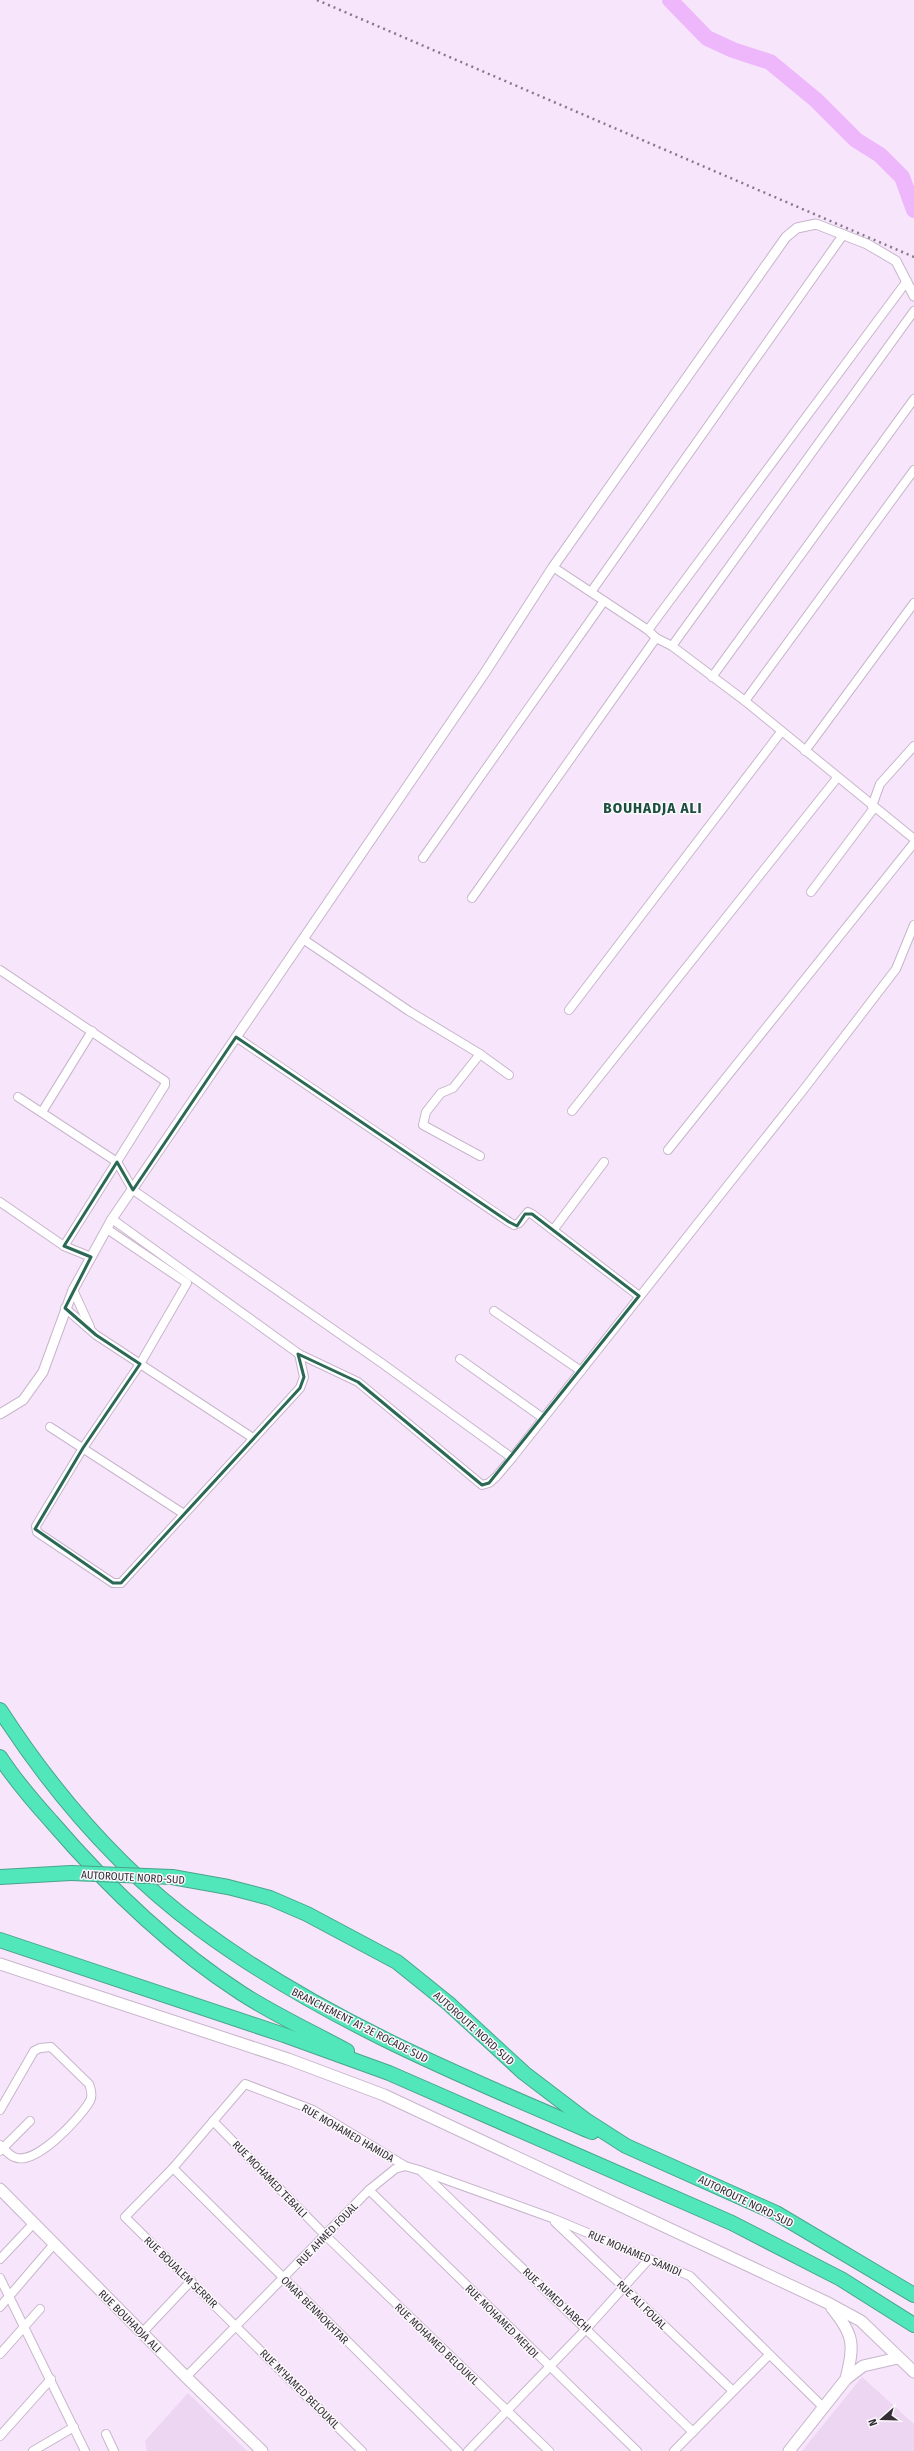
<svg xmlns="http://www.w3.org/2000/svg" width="914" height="2451" font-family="'Fira Sans Condensed',sans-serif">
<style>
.built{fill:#edd6f2}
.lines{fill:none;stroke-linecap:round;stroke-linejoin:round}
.river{stroke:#eeb7fb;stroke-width:16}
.minor-casing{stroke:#c7b6cb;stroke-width:10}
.tertiary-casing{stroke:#c7b6cb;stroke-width:11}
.secondary-casing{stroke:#c7b6cb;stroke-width:13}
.motorway-casing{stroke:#48a58c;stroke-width:16}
.minor{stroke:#fff;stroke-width:8}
.tertiary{stroke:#fff;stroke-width:9}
.secondary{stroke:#fff;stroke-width:11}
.motorway{stroke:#52e6bb;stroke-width:14}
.rail{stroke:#857a88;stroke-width:2.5;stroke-dasharray:2 4;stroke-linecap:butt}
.motorway-bridge-casing{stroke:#48a58c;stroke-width:16;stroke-linecap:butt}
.motorway-bridge{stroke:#52e6bb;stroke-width:14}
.marked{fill:none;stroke:#2b6956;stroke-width:3;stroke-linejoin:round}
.labels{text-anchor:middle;stroke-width:3;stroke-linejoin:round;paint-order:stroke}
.street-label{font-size:11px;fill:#342d36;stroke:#fbf8fc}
.district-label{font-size:15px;font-weight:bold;letter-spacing:1px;fill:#1c4e3f;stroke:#fbf8fc}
</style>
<rect width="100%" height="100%" fill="#f7e5fb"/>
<g class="built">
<path d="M 862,2377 L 914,2424 L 914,2451 L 802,2451 Z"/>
<path d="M 188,2393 L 247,2451 L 147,2451 L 145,2441 Z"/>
</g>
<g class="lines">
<path class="river" d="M 670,0 L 707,38 L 733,50 L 770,62 L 816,100 L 856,140 L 880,155 L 902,177 L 914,210"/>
<defs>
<g id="minor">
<path d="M 553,567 L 648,630 L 656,638 L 672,646 L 745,701 L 914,839"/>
<path d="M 591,592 L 843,235"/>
<path d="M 648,630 L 907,281"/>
<path d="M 672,646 L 914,311"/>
<path d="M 712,677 L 914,399"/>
<path d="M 745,701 L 914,470"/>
<path d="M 805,751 L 914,603"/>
<path d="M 872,806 L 880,784 L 914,746"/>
<path d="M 423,858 L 604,601"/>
<path d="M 811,892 L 874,808"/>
<path d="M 472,898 L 656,638"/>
<path d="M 303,939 L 409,1011 L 480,1054 L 509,1075"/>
<path d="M 0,970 L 165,1081 L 165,1085 L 64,1246"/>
<path d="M 569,1010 L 781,732"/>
<path d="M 236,1037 L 509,1222 L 514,1225 L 519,1223 L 528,1212 L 532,1214 L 639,1296"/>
<path d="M 480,1054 L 453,1088 L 441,1093 L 426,1112 L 423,1125 L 480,1156"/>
<path d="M 18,1097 L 117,1162 L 133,1190 L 383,1364 L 512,1458"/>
<path d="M 572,1111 L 837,778"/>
<path d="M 42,1112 L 92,1031"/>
<path d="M 668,1150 L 914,843"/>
<path d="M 0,1202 L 64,1246 L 91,1257"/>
<path d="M 112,1219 L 299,1354 L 358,1382 L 482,1485 L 489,1483 L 496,1477 L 512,1458 L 804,1089 L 896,969 L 914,925"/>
<path d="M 107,1229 L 187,1283 L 140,1364 L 83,1448 L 36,1526 L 37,1532 L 113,1583 L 121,1583 L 300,1388 L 304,1377 L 299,1354"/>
<path d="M 554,1229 L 604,1162"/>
<path d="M 73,1290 L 90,1327"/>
<path d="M 65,1308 L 96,1335 L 253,1438"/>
<path d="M 494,1311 L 581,1371"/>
<path d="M 460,1359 L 543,1418"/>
<path d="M 50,1427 L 184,1514"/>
<path d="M 0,2110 L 34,2051 L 40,2048 L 51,2047 L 89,2084 C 91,2089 93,2095 90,2101 C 80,2118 35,2167 14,2157 C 9,2155 4,2149 0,2145"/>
<path d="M 213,2121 L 326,2236 L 549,2451"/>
<path d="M 0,2151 L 30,2121"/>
<path d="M 173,2168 L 458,2451"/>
<path d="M 422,2172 L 693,2432"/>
<path d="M 369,2190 L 637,2451"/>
<path d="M 555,2222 L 733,2391"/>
<path d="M 0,2259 L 34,2223"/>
<path d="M 0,2278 L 85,2451"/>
<path d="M 0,2307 L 54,2244"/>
<path d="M 142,2333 L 191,2281"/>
<path d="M 0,2354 L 40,2309"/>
<path d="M 186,2377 L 369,2190 L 395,2169 L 405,2166"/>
<path d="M 106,2434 L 114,2451"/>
<path d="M 0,2436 L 51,2379"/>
<path d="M 33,2451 L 74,2427"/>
<path d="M 362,2451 L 125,2217 L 173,2168 L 245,2084 L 313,2110 L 405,2166 L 419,2170 L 552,2218 L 690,2276 L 823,2407"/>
<path d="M 468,2451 L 587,2328 L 649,2259"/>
<path d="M 674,2451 L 769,2355"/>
</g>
<path id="tertiary" d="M 0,1414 L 23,1400 L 43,1372 L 73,1290 L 112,1219 L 484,674 L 553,567 L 786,237 L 797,228 L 816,224 L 867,244 L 896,261 L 914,296"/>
<g id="secondary">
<path d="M 0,1964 L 288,2059 L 384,2095 L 828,2303 L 861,2321 L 914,2372"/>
<path d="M 0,2189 L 186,2377 L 262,2451"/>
<path d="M 832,2308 C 855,2336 854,2345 846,2379"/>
<path d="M 789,2451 L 846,2379 L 863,2366 L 898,2358"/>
</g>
<g id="motorway">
<path d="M 0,1710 C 53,1792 120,1870 200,1929 C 319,2017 456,2074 592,2132"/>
<path d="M 0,1757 C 15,1780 33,1801 51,1821 C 106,1885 170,1947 241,1993 C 275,2015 312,2032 347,2051"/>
<path d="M 0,1877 L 71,1873"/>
<path d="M 172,1877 L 228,1887 L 270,1898 L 307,1914 L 397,1962 L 448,2003 L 524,2073 L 587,2121 L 626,2146 L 776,2213 L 914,2295"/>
<path d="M 0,1940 L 284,2035 L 389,2073 L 732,2223 L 841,2279 L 914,2325"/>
</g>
</defs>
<use href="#minor" class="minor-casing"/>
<use href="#tertiary" class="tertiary-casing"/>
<use href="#secondary" class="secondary-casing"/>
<use href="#motorway" class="motorway-casing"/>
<use href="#minor" class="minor"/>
<use href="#tertiary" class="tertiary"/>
<use href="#secondary" class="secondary"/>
<use href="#motorway" class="motorway"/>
<path class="rail" d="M 317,0 L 914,257"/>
<defs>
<path id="motorway-bridge" d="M 71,1873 L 172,1877"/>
</defs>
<use href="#motorway-bridge" class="motorway-bridge-casing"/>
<use href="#motorway-bridge" class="motorway-bridge"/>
</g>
<path class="marked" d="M 236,1037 L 509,1222 L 517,1226 L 525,1214 L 532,1214 L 639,1296 L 489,1483 L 482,1485 L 358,1382 L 298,1354 L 304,1377 L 300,1388 L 121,1583 L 113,1583 L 35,1529 L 83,1448 L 140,1364 L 96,1335 L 65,1308 L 91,1257 L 64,1246 L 117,1162 L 133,1190 Z"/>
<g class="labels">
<g class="street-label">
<text transform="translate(133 1877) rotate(3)" y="4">AUTOROUTE NORD-SUD</text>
<text transform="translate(360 2025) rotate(27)" y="4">BRANCHEMENT A1-2E ROCADE SUD</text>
<text transform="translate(474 2028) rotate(42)" y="4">AUTOROUTE NORD-SUD</text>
<text transform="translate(348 2133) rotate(30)" y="4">RUE MOHAMED HAMIDA</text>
<text transform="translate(270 2179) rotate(46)" y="4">RUE MOHAMED TEBAILI</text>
<text transform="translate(746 2201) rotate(26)" y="4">AUTOROUTE NORD-SUD</text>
<text transform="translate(327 2234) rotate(-46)" y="4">RUE AHMED FOUAL</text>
<text transform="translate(635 2253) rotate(23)" y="4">RUE MOHAMED SAMIDI</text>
<text transform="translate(181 2272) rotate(44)" y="4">RUE BOUALEM SERRIR</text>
<text transform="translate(557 2300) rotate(43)" y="4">RUE AHMED HABCHI</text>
<text transform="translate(642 2305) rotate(44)" y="4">RUE ALI FOUAL</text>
<text transform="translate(315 2310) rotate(45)" y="4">OMAR BENMOKHTAR</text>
<text transform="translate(130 2321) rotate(45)" y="4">RUE BOUHADJA ALI</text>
<text transform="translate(502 2321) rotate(45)" y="4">RUE MOHAMED MEHDI</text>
<text transform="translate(437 2344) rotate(44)" y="4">RUE MOHAMED BELOUKIL</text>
<text transform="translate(300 2389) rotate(45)" y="4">RUE M'HAMED BELOUKIL</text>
</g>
<g class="district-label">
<text x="653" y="813">BOUHADJA ALI</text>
</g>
</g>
<g transform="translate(882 2419) rotate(250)" stroke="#fbf8fc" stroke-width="3" paint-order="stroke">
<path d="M0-3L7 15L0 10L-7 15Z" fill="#342d36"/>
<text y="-6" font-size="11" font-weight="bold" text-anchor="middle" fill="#342d36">N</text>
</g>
</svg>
